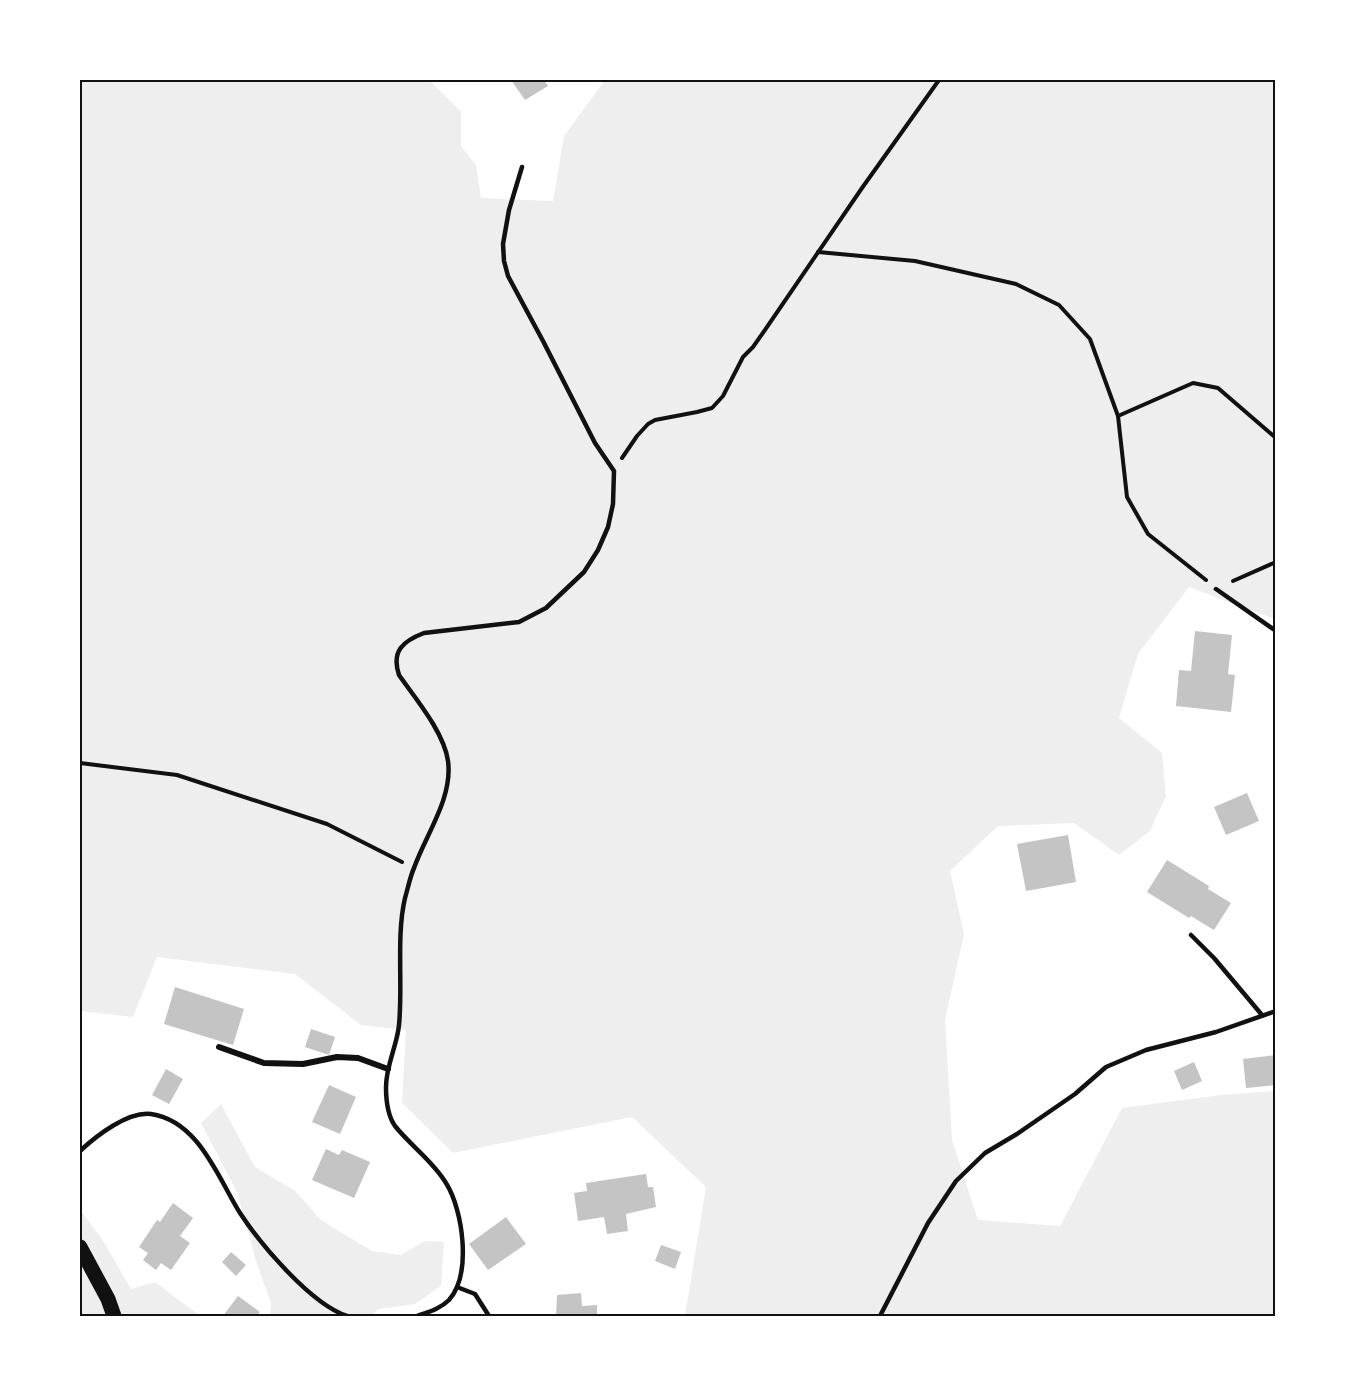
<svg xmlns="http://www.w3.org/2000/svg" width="1355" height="1396" font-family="'IBM Plex Sans',sans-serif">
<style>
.green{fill:#eee}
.building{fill:#c4c4c4}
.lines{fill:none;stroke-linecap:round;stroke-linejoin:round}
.path{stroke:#111;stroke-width:4}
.service{stroke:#111;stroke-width:4.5}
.minor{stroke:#111;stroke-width:6}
.primary{stroke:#111;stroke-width:15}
.neatline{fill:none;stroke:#111;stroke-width:2}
</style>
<rect width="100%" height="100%" fill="#fff"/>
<g class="green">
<path d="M 80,80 L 429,80 L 461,112 L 461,146 L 476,165 L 481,198 L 553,201 L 564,136 L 605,80 L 1275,80 L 1275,619 L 1189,587 L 1138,654 L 1119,718 L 1162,753 L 1166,796 L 1150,831 L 1119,855 L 1074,823 L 998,826 L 950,871 L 964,934 L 945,1020 L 952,1140 L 978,1220 L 1060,1226 L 1122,1108 L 1221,1095 L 1275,1091 L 1275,1316 L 685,1316 L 706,1187 L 632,1117 L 453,1153 L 402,1103 L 406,1030 L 361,1025 L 295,974 L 157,957 L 133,1017 L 80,1011 Z"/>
<path d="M 221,1104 L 255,1167 L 295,1191 L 321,1220 L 372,1251 L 401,1255 L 425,1241 L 444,1242 L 441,1286 L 415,1304 L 379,1309 L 370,1316 L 270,1316 L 271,1303 L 256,1261 L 237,1192 L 201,1123 Z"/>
<path d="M 80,1210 L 102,1239 L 131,1289 L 155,1282 L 200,1316 L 80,1316 Z"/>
</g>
<g class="building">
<path d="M 511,80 L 544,80 L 548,86 L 525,100 Z"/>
<path d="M 1195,631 L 1232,635 L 1228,674 L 1235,675 L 1231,712 L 1176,706 L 1179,670 L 1191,671 Z"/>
<path d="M 1247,793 L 1259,821 L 1226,835 L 1214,807 Z"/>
<path d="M 1068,835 L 1076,882 L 1026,891 L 1017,844 Z"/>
<path d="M 1167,860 L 1209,886 L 1208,889 L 1231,903 L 1214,930 L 1191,916 L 1189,918 L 1147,892 Z"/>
<path d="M 175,987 L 244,1009 L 233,1045 L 164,1024 Z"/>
<path d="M 311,1029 L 335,1037 L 329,1055 L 305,1047 Z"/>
<path d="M 1276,1055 L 1276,1085 L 1246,1088 L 1243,1059 Z"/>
<path d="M 1194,1062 L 1202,1081 L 1182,1090 L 1174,1071 Z"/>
<path d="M 166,1069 L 183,1079 L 169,1104 L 152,1095 Z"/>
<path d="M 329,1085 L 356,1097 L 340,1134 L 312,1122 Z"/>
<path d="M 326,1149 L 339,1155 L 342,1150 L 370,1162 L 354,1198 L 312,1180 Z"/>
<path d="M 646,1174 L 648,1187 L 653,1187 L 656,1207 L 626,1214 L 628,1231 L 607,1234 L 604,1217 L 578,1221 L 574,1193 L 587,1191 L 586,1183 Z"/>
<path d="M 173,1203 L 193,1218 L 180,1236 L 190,1243 L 171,1270 L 161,1263 L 156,1270 L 143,1260 L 148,1253 L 139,1247 L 157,1220 L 160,1222 Z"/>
<path d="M 506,1217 L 526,1244 L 488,1270 L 469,1244 Z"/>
<path d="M 661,1245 L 681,1252 L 675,1269 L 655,1261 Z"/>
<path d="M 231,1252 L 246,1265 L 236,1276 L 222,1262 Z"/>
<path d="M 581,1293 L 582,1306 L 597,1305 L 597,1316 L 556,1316 L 557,1295 Z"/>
<path d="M 238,1296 L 260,1312 L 256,1316 L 223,1316 Z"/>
</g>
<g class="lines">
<g class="path">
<path d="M 818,252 L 915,261 L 1016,284 L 1059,305 L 1090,339 L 1118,416 L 1127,497 L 1148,534 L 1206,580"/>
<path d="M 1118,416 L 1193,383 L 1218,388 L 1276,438"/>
<path d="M 622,458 L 637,436 L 648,424 L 655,420 L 697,412 L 712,408 L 723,396 L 743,357 L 753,347 L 767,327 L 862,188 L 939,80"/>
<path d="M 1233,581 L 1276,562"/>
<path d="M 80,763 L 177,775 L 327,824 L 402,862"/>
</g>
<g class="service">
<path d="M 1216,589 L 1276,631"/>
<path d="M 1191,935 L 1214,958 L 1262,1015"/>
<path d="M 80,1151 C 96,1136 128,1111 151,1114 C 199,1121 218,1178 240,1213 C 261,1245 311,1304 347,1316"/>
<path d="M 457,1287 L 475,1294 L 489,1316"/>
<path d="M 417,1316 C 428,1312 440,1309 449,1300 C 472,1274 463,1210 446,1183 C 433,1161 411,1146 395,1126 C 388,1116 386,1099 386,1087 C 386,1065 397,1046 399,1025 C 403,985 396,936 405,898 C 408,888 410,877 414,868 C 426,834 453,798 448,761 C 444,732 415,698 399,675 C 391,651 403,641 424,633 L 519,622 L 546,608 L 584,572 L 598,550 L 608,527 L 613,504 L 614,471 L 595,443 L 543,341 L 508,276 L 504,261 L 503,244 L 509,210 L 522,167"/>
<path d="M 880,1316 L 928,1223 L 956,1181 L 985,1153 L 1017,1134 L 1075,1094 L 1106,1067 L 1146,1050 L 1216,1032 L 1276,1011"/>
</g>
<path class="minor" d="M 219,1047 L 264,1063 L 303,1064 L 337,1057 L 358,1058 L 388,1069"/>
<path class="primary" d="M 80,1247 L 108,1299 L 114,1316"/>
</g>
<rect width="1355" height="1396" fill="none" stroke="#ffffff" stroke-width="162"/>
<rect x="81" y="81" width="1193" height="1234" class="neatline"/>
</svg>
